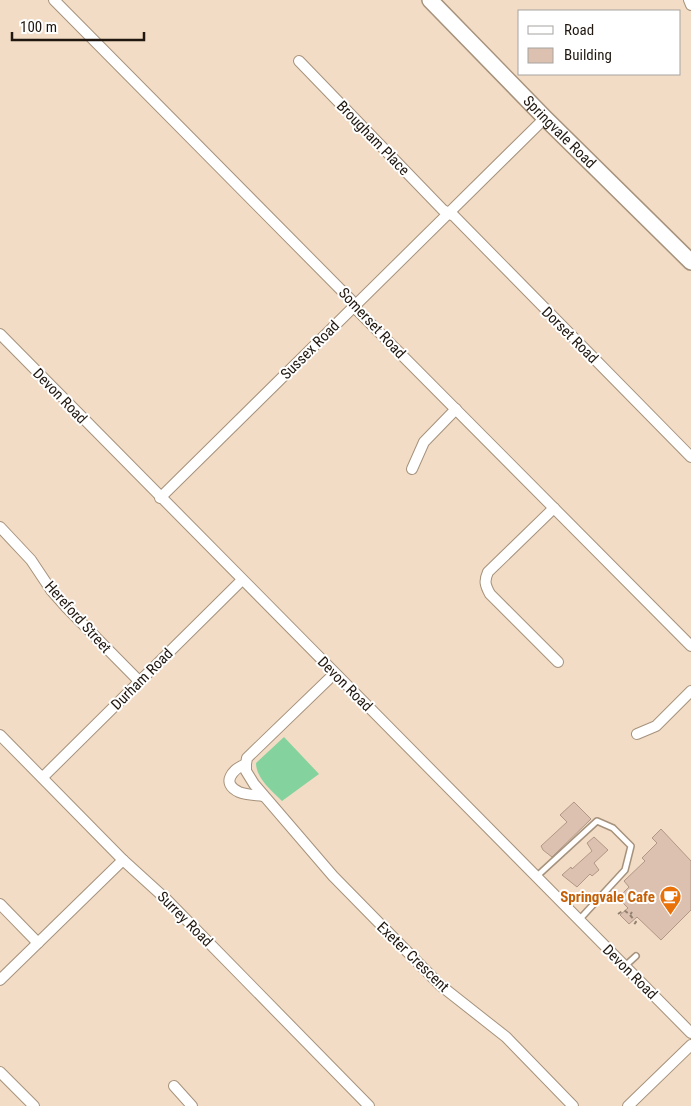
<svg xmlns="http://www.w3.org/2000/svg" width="691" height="1106" font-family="'Roboto Condensed',sans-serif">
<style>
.green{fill:#84d39e}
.building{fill:#ddc1b0;stroke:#b19787}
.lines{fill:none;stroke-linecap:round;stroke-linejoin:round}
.lane-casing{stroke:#a6927c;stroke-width:8}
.street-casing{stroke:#a6927c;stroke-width:12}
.secondary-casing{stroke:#a6927c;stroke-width:18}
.path{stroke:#908171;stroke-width:2;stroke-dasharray:4 4;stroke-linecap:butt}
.lane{stroke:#fff;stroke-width:5}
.street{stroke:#fff;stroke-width:10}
.secondary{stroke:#fff;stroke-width:15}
.labels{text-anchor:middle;stroke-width:4;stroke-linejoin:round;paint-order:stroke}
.street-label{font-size:15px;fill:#201810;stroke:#fff}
.food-label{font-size:15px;font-weight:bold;fill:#c56008;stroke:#fff;text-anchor:end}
</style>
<rect width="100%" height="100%" fill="#f2dcc5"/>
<path class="green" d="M 284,737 L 319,774 L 282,801 C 272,791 256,778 256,763 Z"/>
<g class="building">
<path d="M 574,802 L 591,819 L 552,857 L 543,850 L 541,846 L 567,822 L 560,815 Z"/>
<path d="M 661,829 L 691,861 L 691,910 L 661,940 L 637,917 L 629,924 L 620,915 L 628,908 L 618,898 L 629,887 L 624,881 L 645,861 L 642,858 L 657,843 L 652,838 Z"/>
<path d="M 594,837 L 608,850 L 594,863 L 599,870 L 592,876 L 590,874 L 577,887 L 562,875 L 571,867 L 572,869 L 592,851 L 587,843 Z"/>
</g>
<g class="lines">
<defs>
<g id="lane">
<path d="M 536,877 L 597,821 L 613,828 L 631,846 L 625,870 L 579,920"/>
<path d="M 625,966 L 636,956"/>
</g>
<g id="street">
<path d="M 54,0 L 351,300 L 358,311 L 691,646"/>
<path d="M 689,0 L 691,5"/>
<path d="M 299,61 L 443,210 L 454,216 L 691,457"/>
<path d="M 0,334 L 691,1033"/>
<path d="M 412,469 L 424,442 L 456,409"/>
<path d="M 160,498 L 545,118"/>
<path d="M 554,508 L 488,572 C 484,581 485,585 490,594 L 558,662"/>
<path d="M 0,527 L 31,560 L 51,590 L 66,607 L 140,682"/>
<path d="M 334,674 L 247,758 L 246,764 L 246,771 L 254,784 L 333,876 L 440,985 L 506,1037 L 573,1106"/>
<path d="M 637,734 L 656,726 L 691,691"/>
<path d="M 0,735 L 123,860 L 167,900 L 369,1106"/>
<path d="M 246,764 C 233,769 220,783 239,792 C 246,795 256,795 263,796"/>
<path d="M 43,777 L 242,580"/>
<path d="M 0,904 L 38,943"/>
<path d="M 0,980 L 123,860"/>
<path d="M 0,1072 L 34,1106"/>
<path d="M 174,1086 L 192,1106"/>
<path d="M 628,1106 L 691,1045"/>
</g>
<g id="secondary">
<path id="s1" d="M 430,0 L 545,118 L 691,262"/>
</g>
</defs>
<use href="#lane" class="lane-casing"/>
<use href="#street" class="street-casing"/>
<use href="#secondary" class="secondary-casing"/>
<g class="path">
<path d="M 618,914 L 624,910 L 630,915 L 632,912"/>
<path d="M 630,915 L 636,922 L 632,927"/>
</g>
<use href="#lane" class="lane"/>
<use href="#street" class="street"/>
<use href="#secondary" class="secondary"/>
</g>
<defs>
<symbol id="cafe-pin" viewBox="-11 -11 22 30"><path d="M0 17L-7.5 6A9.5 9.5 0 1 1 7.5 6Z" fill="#e8710a" stroke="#fff"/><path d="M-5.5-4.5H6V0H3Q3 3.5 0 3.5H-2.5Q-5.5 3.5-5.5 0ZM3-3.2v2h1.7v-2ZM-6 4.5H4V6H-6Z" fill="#fff"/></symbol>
</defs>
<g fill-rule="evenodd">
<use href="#cafe-pin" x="658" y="884" width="25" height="34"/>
</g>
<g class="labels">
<g class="street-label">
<text dy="5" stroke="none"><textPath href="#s1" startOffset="185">Springvale Road</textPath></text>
<text transform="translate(373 138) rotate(46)" y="5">Brougham Place</text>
<text transform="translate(372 323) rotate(47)" y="5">Somerset Road</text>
<text transform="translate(570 335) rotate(45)" y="5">Dorset Road</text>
<text transform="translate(310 350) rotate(-45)" y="5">Sussex Road</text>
<text transform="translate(60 396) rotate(46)" y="5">Devon Road</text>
<text transform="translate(78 617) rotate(48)" y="5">Hereford Street</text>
<text transform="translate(142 679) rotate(-45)" y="5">Durham Road</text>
<text transform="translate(345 684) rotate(45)" y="5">Devon Road</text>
<text transform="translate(185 919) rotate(45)" y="5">Surrey Road</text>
<text transform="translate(413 957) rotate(44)" y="5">Exeter Crescent</text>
<text transform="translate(630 972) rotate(45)" y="5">Devon Road</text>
</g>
<g class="food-label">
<text x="655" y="902">Springvale Cafe</text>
</g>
</g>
<rect x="518" y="10" width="162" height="65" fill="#ffffff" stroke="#a6a39f"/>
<rect x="528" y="26" width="25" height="8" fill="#ffffff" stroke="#a6a39f"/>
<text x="564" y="35" font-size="15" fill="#201810">Road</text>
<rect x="528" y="48" width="25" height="15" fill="#ddc1b0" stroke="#a6a39f"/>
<text x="564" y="60" font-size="15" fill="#201810">Building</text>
<path d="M12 32v8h132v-8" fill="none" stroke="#201810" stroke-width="2.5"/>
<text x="20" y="32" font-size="15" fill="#201810" stroke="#ffffff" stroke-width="4" paint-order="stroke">100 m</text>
</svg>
